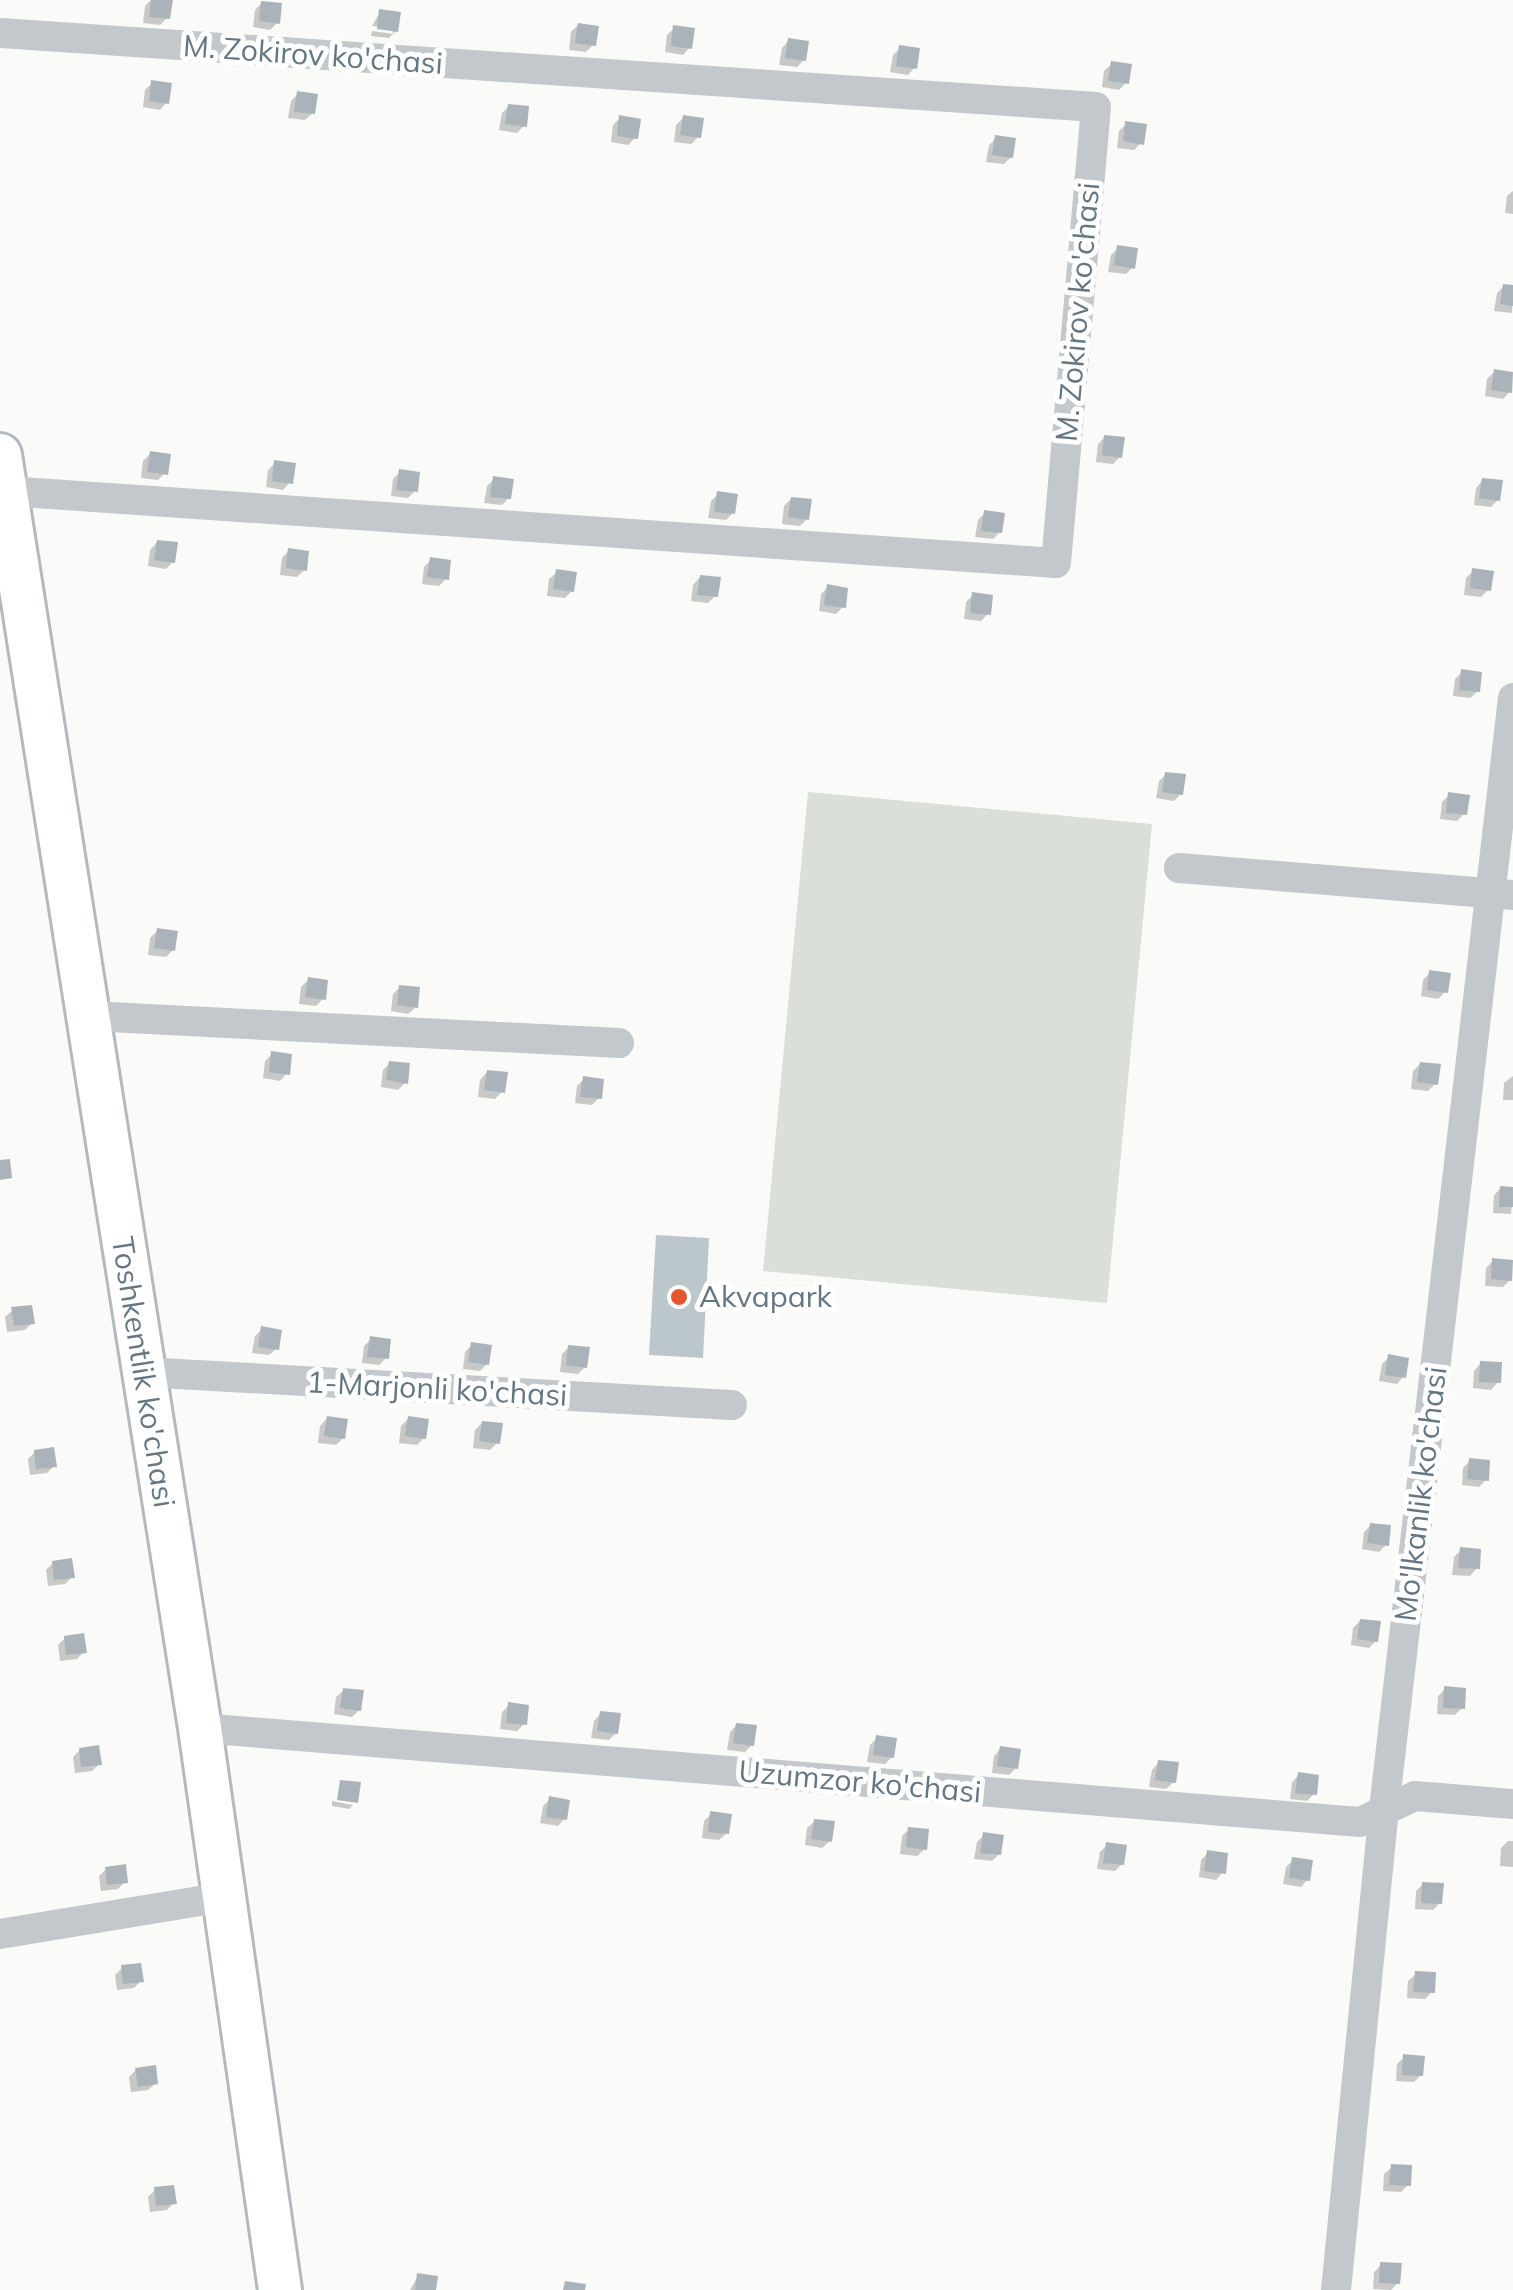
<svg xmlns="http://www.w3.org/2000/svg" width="1513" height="2290" font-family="Mulish,sans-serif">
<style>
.green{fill:#dadfd7}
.water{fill:#bbc7cb}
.shadow{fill:#0003}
.building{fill:#aab3b9}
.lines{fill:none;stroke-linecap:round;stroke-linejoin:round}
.secondary-casing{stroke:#b3babf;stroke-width:48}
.street{stroke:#c3c8cc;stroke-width:30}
.secondary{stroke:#fff;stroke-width:42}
.poi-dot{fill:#e4572e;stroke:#fff;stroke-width:4}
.labels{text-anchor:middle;stroke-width:10;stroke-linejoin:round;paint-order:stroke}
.street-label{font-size:30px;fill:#657683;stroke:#fff}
.poi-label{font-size:30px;fill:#657683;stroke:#fff;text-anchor:start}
</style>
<rect width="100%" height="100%" fill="#fafaf8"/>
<path class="green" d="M 808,792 L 1152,824 L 1107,1303 L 763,1271 Z"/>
<path class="water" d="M 656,1235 L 709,1238 L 703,1358 L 649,1355 Z"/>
<g class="shadow">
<path d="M 151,0 L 161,0 L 167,18 L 160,25 L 143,23 L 145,6 Z"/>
<path d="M 262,3 L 277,23 L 270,30 L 253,27 L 255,10 Z"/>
<path d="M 380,12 L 396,31 L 393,34 L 393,29 L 372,26 Z"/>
<path d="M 578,25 L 593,45 L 586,52 L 569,50 L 571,32 Z"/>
<path d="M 674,28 L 690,47 L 683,55 L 665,52 L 667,35 Z"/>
<path d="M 372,31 L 393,34 L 389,38 L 371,36 Z"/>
<path d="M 789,40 L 804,60 L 797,67 L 779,65 L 782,48 Z"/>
<path d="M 900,48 L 915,67 L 908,75 L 890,72 L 893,55 Z"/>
<path d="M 1112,64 L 1126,83 L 1119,90 L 1102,87 L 1104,71 Z"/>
<path d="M 152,83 L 167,102 L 160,110 L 143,107 L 145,90 Z"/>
<path d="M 298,94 L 313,113 L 305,120 L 288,118 L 291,101 Z"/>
<path d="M 509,106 L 524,126 L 517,133 L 499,130 L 502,113 Z"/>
<path d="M 620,118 L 636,137 L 628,145 L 611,142 L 613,125 Z"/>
<path d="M 683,118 L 698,137 L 691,144 L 674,142 L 676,125 Z"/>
<path d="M 1126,124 L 1141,143 L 1134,150 L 1117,148 L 1119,131 Z"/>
<path d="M 996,138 L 1011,157 L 1004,164 L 986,162 L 989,145 Z"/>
<path d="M 1513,191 L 1513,214 L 1505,213 L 1507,196 Z"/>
<path d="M 1118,248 L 1133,267 L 1126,274 L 1108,272 L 1111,255 Z"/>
<path d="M 1504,286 L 1513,287 L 1512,313 L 1494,311 L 1497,293 Z"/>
<path d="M 1494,372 L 1510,391 L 1503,399 L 1485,396 L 1487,379 Z"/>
<path d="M 1105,437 L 1120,457 L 1113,464 L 1096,462 L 1098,444 Z"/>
<path d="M 150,454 L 165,473 L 158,480 L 141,478 L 143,461 Z"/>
<path d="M 275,463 L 290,482 L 283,490 L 266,487 L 268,470 Z"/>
<path d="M 400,472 L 415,491 L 408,498 L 391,496 L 393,479 Z"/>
<path d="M 494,479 L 509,498 L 502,505 L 484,503 L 487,486 Z"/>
<path d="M 1483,480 L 1498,500 L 1491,507 L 1474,505 L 1476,488 Z"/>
<path d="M 718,494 L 733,513 L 726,520 L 708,518 L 711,501 Z"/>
<path d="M 791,499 L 807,519 L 800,526 L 782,524 L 784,506 Z"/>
<path d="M 985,513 L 1000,532 L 993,539 L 975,537 L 978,520 Z"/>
<path d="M 157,542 L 173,562 L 166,569 L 148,566 L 150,550 Z"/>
<path d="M 289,550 L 304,570 L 297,577 L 280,575 L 282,558 Z"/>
<path d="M 431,560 L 446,579 L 439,586 L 422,584 L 424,567 Z"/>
<path d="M 1473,571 L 1488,590 L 1481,597 L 1464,595 L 1466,578 Z"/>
<path d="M 557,572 L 572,591 L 565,598 L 547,596 L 549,579 Z"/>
<path d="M 700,577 L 715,596 L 708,603 L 691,601 L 693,585 Z"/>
<path d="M 828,587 L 843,607 L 836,614 L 819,611 L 821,594 Z"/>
<path d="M 973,595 L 988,614 L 981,621 L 964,619 L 966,602 Z"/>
<path d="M 1462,672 L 1478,691 L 1470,698 L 1453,696 L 1455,679 Z"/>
<path d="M 1166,774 L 1181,794 L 1174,801 L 1156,798 L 1159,781 Z"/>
<path d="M 1449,795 L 1464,814 L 1457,821 L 1440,819 L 1442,802 Z"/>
<path d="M 157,931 L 173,950 L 166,957 L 148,955 L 150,938 Z"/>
<path d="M 1430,973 L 1445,992 L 1438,999 L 1421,996 L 1423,980 Z"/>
<path d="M 308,980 L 323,999 L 316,1006 L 299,1004 L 301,987 Z"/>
<path d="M 400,987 L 416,1007 L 408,1014 L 391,1011 L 393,994 Z"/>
<path d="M 272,1054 L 287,1073 L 280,1081 L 263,1078 L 265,1061 Z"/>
<path d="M 390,1063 L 405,1083 L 398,1090 L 381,1087 L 383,1070 Z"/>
<path d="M 1420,1064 L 1435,1084 L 1428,1091 L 1411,1089 L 1413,1071 Z"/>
<path d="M 487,1072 L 502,1092 L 495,1099 L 478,1097 L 480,1080 Z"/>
<path d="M 1513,1076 L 1513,1100 L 1503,1100 L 1504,1083 Z"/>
<path d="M 584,1079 L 599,1098 L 592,1105 L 575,1103 L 577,1086 Z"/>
<path d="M 1501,1188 L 1513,1189 L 1511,1214 L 1493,1213 L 1494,1195 Z"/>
<path d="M 1493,1261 L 1510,1280 L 1503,1287 L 1485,1286 L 1486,1268 Z"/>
<path d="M 13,1310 L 32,1323 L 25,1330 L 7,1332 L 5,1317 Z"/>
<path d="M 262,1329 L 277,1348 L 269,1355 L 252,1353 L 255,1336 Z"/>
<path d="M 371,1339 L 386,1358 L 379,1365 L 362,1363 L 364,1346 Z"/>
<path d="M 472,1345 L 487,1364 L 480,1371 L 463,1369 L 465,1352 Z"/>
<path d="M 569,1347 L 585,1367 L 578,1374 L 560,1372 L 562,1354 Z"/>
<path d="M 1389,1357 L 1404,1376 L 1397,1384 L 1379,1381 L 1382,1364 Z"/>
<path d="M 1481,1363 L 1498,1382 L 1491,1390 L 1473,1388 L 1474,1371 Z"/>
<path d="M 327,1418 L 343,1438 L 336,1445 L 318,1443 L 320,1426 Z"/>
<path d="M 408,1419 L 424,1438 L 417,1445 L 399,1443 L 401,1426 Z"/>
<path d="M 482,1423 L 497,1443 L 490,1450 L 473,1448 L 475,1430 Z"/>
<path d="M 35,1452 L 54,1466 L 47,1473 L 30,1475 L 28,1459 Z"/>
<path d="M 1470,1461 L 1487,1479 L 1479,1487 L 1462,1485 L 1463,1468 Z"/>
<path d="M 1371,1525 L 1386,1545 L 1379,1552 L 1362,1549 L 1364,1532 Z"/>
<path d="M 1461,1550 L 1477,1568 L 1470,1576 L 1452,1575 L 1454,1557 Z"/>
<path d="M 53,1563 L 72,1577 L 65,1584 L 48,1586 L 46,1570 Z"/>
<path d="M 1360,1621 L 1376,1641 L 1369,1648 L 1351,1645 L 1353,1628 Z"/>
<path d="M 65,1638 L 84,1652 L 77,1659 L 60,1661 L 58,1645 Z"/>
<path d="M 1445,1689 L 1462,1708 L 1455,1715 L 1437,1714 L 1438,1696 Z"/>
<path d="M 344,1690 L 359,1710 L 352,1717 L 334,1714 L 336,1697 Z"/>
<path d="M 509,1705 L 524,1724 L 517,1731 L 500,1729 L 502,1712 Z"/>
<path d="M 601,1713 L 616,1733 L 609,1740 L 591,1738 L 594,1721 Z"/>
<path d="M 737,1725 L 752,1745 L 745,1752 L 727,1750 L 730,1732 Z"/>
<path d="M 877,1738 L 892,1757 L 885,1764 L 867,1762 L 870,1745 Z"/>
<path d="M 1001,1748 L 1016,1768 L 1009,1775 L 992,1773 L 994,1756 Z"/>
<path d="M 80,1750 L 99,1764 L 92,1771 L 75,1773 L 73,1757 Z"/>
<path d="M 1159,1762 L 1174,1782 L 1166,1789 L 1149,1787 L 1152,1770 Z"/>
<path d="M 1299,1775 L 1314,1794 L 1307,1801 L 1290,1799 L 1292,1782 Z"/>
<path d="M 550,1799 L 565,1818 L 558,1826 L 540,1823 L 543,1806 Z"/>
<path d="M 332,1801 L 353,1805 L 349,1809 L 332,1806 Z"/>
<path d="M 711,1814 L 727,1833 L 719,1840 L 702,1838 L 704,1821 Z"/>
<path d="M 815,1821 L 830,1841 L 822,1848 L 805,1845 L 807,1828 Z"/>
<path d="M 909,1829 L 925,1849 L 917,1856 L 900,1854 L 902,1836 Z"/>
<path d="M 984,1835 L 999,1854 L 992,1861 L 974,1859 L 977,1842 Z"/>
<path d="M 1508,1841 L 1513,1841 L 1513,1867 L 1500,1866 L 1501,1848 Z"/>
<path d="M 1107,1845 L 1122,1864 L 1115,1871 L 1097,1869 L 1100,1852 Z"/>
<path d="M 1208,1853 L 1223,1872 L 1216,1880 L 1199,1877 L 1201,1860 Z"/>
<path d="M 1293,1860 L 1308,1879 L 1301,1887 L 1283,1884 L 1286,1867 Z"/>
<path d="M 106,1869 L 125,1882 L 118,1889 L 101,1891 L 99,1876 Z"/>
<path d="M 1423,1884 L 1440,1903 L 1433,1910 L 1415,1909 L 1416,1891 Z"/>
<path d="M 122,1968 L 141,1981 L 134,1988 L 117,1990 L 115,1975 Z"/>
<path d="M 1416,1974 L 1432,1992 L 1425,1999 L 1407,1998 L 1408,1981 Z"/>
<path d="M 1404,2057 L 1421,2075 L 1414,2082 L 1396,2081 L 1397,2064 Z"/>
<path d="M 136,2070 L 156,2083 L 148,2090 L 131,2092 L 129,2077 Z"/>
<path d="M 1392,2167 L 1408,2185 L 1401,2192 L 1383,2191 L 1384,2174 Z"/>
<path d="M 155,2190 L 174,2203 L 167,2210 L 150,2212 L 148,2197 Z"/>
<path d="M 1381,2265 L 1398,2283 L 1391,2290 L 1373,2289 L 1374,2272 Z"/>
<path d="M 418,2276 L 434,2290 L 410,2290 Z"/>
</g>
<g class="building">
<path d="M 151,0 L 173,0 L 170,19 L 149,17 Z"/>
<path d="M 261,1 L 282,3 L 280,24 L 259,21 Z"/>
<path d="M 379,9 L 401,12 L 398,32 L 377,29 Z"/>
<path d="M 578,23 L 599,26 L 596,46 L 575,43 Z"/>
<path d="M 673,25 L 695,28 L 692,49 L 671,46 Z"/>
<path d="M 788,38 L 809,41 L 806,61 L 785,58 Z"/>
<path d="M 899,45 L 920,48 L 917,69 L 896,66 Z"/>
<path d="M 1111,61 L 1132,64 L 1129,84 L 1108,81 Z"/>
<path d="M 151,80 L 172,83 L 169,104 L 149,101 Z"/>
<path d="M 297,91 L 318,94 L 315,114 L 294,112 Z"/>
<path d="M 508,104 L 529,106 L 527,127 L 505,124 Z"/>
<path d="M 619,115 L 641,119 L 638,139 L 617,136 Z"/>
<path d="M 683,115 L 704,118 L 701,138 L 680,135 Z"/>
<path d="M 1125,121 L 1147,124 L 1144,145 L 1123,141 Z"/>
<path d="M 995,135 L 1016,138 L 1013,158 L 992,155 Z"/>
<path d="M 1117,245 L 1138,248 L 1135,269 L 1114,265 Z"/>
<path d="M 1503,284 L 1513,285 L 1513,306 L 1500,304 Z"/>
<path d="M 1494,369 L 1513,372 L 1512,393 L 1491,390 Z"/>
<path d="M 1104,435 L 1125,437 L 1122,458 L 1102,455 Z"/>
<path d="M 150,451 L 171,454 L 168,475 L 147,472 Z"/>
<path d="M 274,460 L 296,463 L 293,484 L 272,481 Z"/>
<path d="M 399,469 L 420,472 L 418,492 L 396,490 Z"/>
<path d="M 493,476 L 514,479 L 511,499 L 490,497 Z"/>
<path d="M 1482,478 L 1503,480 L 1500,501 L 1479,498 Z"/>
<path d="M 717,491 L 738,494 L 735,514 L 714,512 Z"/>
<path d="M 791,497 L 812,499 L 809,520 L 788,517 Z"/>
<path d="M 984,510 L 1005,513 L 1002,533 L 981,531 Z"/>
<path d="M 157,540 L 178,542 L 175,563 L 154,560 Z"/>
<path d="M 288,548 L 309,551 L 307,571 L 286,568 Z"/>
<path d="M 430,557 L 451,560 L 449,580 L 427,577 Z"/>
<path d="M 1472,568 L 1494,571 L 1491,591 L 1470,588 Z"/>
<path d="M 556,569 L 577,572 L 574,592 L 553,589 Z"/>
<path d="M 700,575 L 721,577 L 718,597 L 697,595 Z"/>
<path d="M 827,584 L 848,588 L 846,608 L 824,605 Z"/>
<path d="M 972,592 L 993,595 L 991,615 L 970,613 Z"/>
<path d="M 1461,669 L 1482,672 L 1480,692 L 1459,690 Z"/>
<path d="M 1165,772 L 1186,774 L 1183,795 L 1162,792 Z"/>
<path d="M 1448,792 L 1470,795 L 1467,815 L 1446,813 Z"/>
<path d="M 157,928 L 178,931 L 175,951 L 154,948 Z"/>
<path d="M 1429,970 L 1451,973 L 1448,993 L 1427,990 Z"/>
<path d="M 308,977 L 328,980 L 326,1000 L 305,997 Z"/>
<path d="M 399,985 L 420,987 L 418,1008 L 397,1005 Z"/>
<path d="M 271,1051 L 292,1054 L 290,1075 L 269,1072 Z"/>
<path d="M 389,1061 L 410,1063 L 408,1084 L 386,1080 Z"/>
<path d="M 1420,1062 L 1441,1064 L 1438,1085 L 1417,1082 Z"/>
<path d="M 487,1070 L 508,1072 L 505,1093 L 484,1090 Z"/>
<path d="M 583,1076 L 604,1079 L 602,1099 L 580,1097 Z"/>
<path d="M 10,1159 L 12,1178 L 0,1180 L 0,1160 Z"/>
<path d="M 1500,1186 L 1513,1187 L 1513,1207 L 1499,1207 Z"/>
<path d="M 1492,1258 L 1513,1260 L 1512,1281 L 1491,1279 Z"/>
<path d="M 32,1305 L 35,1324 L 14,1326 L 11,1307 Z"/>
<path d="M 261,1326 L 282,1330 L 279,1350 L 258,1347 Z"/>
<path d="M 370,1336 L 391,1339 L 389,1359 L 367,1357 Z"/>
<path d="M 471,1342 L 492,1345 L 489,1365 L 468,1362 Z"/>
<path d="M 568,1345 L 590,1347 L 587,1368 L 566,1365 Z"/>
<path d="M 1388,1354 L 1409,1358 L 1406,1378 L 1385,1375 Z"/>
<path d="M 1480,1361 L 1502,1362 L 1501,1383 L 1479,1382 Z"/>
<path d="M 327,1416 L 348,1419 L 345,1439 L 324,1436 Z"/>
<path d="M 408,1416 L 429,1419 L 426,1439 L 405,1436 Z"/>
<path d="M 482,1421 L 503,1423 L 500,1444 L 479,1441 Z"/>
<path d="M 54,1447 L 57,1467 L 36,1469 L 34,1450 Z"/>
<path d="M 1469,1458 L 1490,1460 L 1489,1481 L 1467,1479 Z"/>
<path d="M 1370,1523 L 1391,1525 L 1389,1546 L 1367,1543 Z"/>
<path d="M 1460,1547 L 1481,1549 L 1480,1569 L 1458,1568 Z"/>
<path d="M 72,1558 L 75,1578 L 54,1580 L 52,1561 Z"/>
<path d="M 1360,1619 L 1381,1621 L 1378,1642 L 1357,1639 Z"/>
<path d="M 84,1633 L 87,1653 L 66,1655 L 64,1636 Z"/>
<path d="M 1444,1686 L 1466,1688 L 1465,1709 L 1443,1708 Z"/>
<path d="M 343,1688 L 364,1690 L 361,1711 L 340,1708 Z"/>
<path d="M 508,1702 L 529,1705 L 527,1725 L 506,1723 Z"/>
<path d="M 600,1711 L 621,1713 L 618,1734 L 597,1731 Z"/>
<path d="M 736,1723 L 757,1725 L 754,1746 L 733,1743 Z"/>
<path d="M 876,1735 L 897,1738 L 894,1758 L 873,1755 Z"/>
<path d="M 99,1745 L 102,1765 L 81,1767 L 79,1748 Z"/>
<path d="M 1000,1746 L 1021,1749 L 1018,1769 L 997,1766 Z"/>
<path d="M 1158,1760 L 1179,1762 L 1176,1783 L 1155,1780 Z"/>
<path d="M 1298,1772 L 1319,1775 L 1317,1795 L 1295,1793 Z"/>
<path d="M 340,1780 L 361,1782 L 358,1803 L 337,1800 Z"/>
<path d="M 549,1796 L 570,1800 L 567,1820 L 546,1817 Z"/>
<path d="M 710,1811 L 732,1814 L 729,1834 L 708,1832 Z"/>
<path d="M 814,1819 L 835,1821 L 832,1842 L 811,1839 Z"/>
<path d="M 908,1827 L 929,1829 L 927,1850 L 906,1847 Z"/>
<path d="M 983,1832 L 1004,1835 L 1001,1855 L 980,1853 Z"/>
<path d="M 1106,1842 L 1127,1845 L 1124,1865 L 1103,1863 Z"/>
<path d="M 1207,1850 L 1228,1853 L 1226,1874 L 1204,1871 Z"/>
<path d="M 1292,1857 L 1313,1860 L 1310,1881 L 1289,1878 Z"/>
<path d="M 126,1864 L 128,1883 L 107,1885 L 105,1867 Z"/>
<path d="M 1422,1882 L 1444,1883 L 1442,1904 L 1421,1903 Z"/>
<path d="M 141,1963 L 144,1982 L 123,1984 L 121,1965 Z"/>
<path d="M 1415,1971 L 1436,1972 L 1435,1993 L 1413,1992 Z"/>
<path d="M 1403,2054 L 1425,2056 L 1423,2076 L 1402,2075 Z"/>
<path d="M 156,2065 L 158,2084 L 138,2087 L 135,2068 Z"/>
<path d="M 1391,2164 L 1412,2165 L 1411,2186 L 1389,2185 Z"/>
<path d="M 174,2185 L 177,2204 L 156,2206 L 154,2187 Z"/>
<path d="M 1380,2262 L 1402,2263 L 1400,2284 L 1379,2283 Z"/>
<path d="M 417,2273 L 438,2276 L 436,2290 L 415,2290 Z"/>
<path d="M 565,2281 L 586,2284 L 585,2290 L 563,2290 Z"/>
</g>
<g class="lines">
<defs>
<path id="secondary" d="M 0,455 L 200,1728 L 280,2290"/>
</defs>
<use href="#secondary" class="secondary-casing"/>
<g class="street">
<path d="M 0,33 L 1096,107 L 1056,563 L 6,491"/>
<path d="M 1179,868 L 1513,895"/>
<path d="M 90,1016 L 619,1043"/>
<path d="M 142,1372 L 732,1405"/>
<path d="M 200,1728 L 1360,1822 L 1415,1796 L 1513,1804"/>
<path d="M 0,1934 L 224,1897"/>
<path d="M 1336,2290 L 1384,1809 L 1513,698"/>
</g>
<use href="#secondary" class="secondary"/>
</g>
<circle class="poi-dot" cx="679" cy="1297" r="10"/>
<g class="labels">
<g class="street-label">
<text transform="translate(313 55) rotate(4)" y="10">M. Zokirov ko'chasi</text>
<text transform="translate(1078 312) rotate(-85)" y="10">M. Zokirov ko'chasi</text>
<text transform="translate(143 1372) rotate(81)" y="10">Toshkentlik ko'chasi</text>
<text transform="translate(437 1389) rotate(3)" y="10">1-Marjonli ko'chasi</text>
<text transform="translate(1421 1494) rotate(-83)" y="10">Mo'lkanlik ko'chasi</text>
<text transform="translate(860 1782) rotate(5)" y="10">Uzumzor ko'chasi</text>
</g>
<g class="poi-label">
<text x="699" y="1307">Akvapark</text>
</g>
</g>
</svg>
